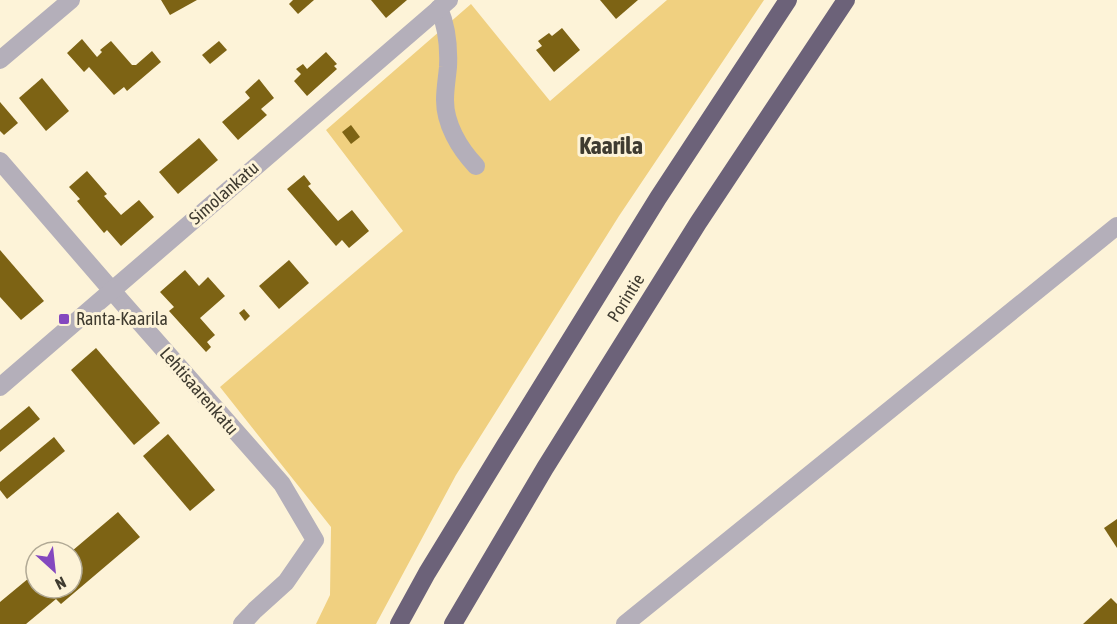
<svg xmlns="http://www.w3.org/2000/svg" width="1117" height="624" font-family="'Asap Condensed',sans-serif">
<style>
.green{fill:#f0d080}
.building{fill:#7d6314}
.lines{fill:none;stroke-linecap:round;stroke-linejoin:round}
.minor{stroke:#b4afba;stroke-width:18}
.highway{stroke:#6c6279;stroke-width:18}
.poi-dot{fill:#8448bf;stroke:#fdf3d8;stroke-width:2}
.labels{text-anchor:middle;stroke-width:6;stroke-linejoin:round;paint-order:stroke}
.street-label{font-size:18px;fill:#3f3b30;stroke:#fdf3d8}
.poi-label{font-size:18px;fill:#3f3b30;stroke:#fdf3d8;text-anchor:start}
.district-label{font-size:24px;font-weight:bold;fill:#3f3b30;stroke:#fdf3d8}
</style>
<rect width="100%" height="100%" fill="#fdf3d8"/>
<path class="green" d="M 667,0 L 764,0 L 619,216 L 456,475 L 376,624 L 316,624 L 330,595 L 331,527 L 220,387 L 403,231 L 326,130 L 471,4 L 550,101 Z"/>
<g class="building">
<path d="M 161,0 L 197,0 L 170,15 Z"/>
<path d="M 293,0 L 314,0 L 298,14 L 289,4 Z"/>
<path d="M 371,0 L 407,0 L 386,18 Z"/>
<path d="M 600,0 L 638,0 L 616,19 Z"/>
<path d="M 562,28 L 580,50 L 554,72 L 536,50 L 542,46 L 538,41 L 549,33 L 552,36 Z"/>
<path d="M 82,39 L 97,57 L 102,52 L 100,50 L 111,41 L 132,65 L 136,65 L 152,51 L 161,62 L 127,91 L 124,87 L 114,95 L 89,67 L 84,72 L 67,53 Z"/>
<path d="M 219,41 L 227,50 L 210,64 L 202,55 Z"/>
<path d="M 326,52 L 337,64 L 334,66 L 337,69 L 307,96 L 294,81 L 301,74 L 296,69 L 303,64 L 307,69 Z"/>
<path d="M 42,78 L 69,111 L 46,131 L 19,98 Z"/>
<path d="M 259,79 L 274,98 L 261,109 L 267,115 L 238,140 L 222,122 L 250,98 L 245,92 Z"/>
<path d="M 0,102 L 18,123 L 4,135 L 0,131 Z"/>
<path d="M 351,125 L 360,137 L 351,144 L 342,132 Z"/>
<path d="M 199,138 L 218,160 L 178,194 L 159,172 Z"/>
<path d="M 87,171 L 107,194 L 104,196 L 121,215 L 139,200 L 154,217 L 121,246 L 107,230 L 104,233 L 77,201 L 80,199 L 69,187 Z"/>
<path d="M 304,175 L 311,184 L 308,186 L 338,221 L 352,210 L 369,231 L 349,248 L 342,240 L 336,246 L 287,189 Z"/>
<path d="M 0,250 L 44,301 L 21,320 L 0,297 Z"/>
<path d="M 289,260 L 309,283 L 279,309 L 259,286 Z"/>
<path d="M 185,270 L 199,286 L 208,277 L 225,296 L 200,318 L 215,335 L 207,342 L 211,347 L 206,352 L 169,311 L 174,307 L 160,292 Z"/>
<path d="M 244,309 L 250,316 L 245,321 L 239,313 Z"/>
<path d="M 96,348 L 160,423 L 134,445 L 71,370 Z"/>
<path d="M 29,406 L 40,419 L 0,452 L 0,430 Z"/>
<path d="M 168,434 L 215,490 L 190,511 L 143,456 Z"/>
<path d="M 54,437 L 65,451 L 7,499 L 0,490 L 0,482 Z"/>
<path d="M 118,512 L 140,537 L 61,604 L 56,599 L 26,624 L 0,624 L 0,602 L 35,573 L 36,588 L 72,588 L 72,551 Z"/>
<path d="M 1117,519 L 1117,548 L 1104,528 Z"/>
<path d="M 1111,598 L 1117,604 L 1117,624 L 1083,624 Z"/>
</g>
<g class="lines">
<g class="minor">
<path d="M 439,8 C 447,27 449,47 448,67 C 447,78 445,89 445,100 C 445,124 459,148 476,166"/>
<path d="M 0,60 L 71,0"/>
<path d="M 0,161 L 121,301 L 282,484 L 315,540 L 286,582 L 255,610 L 242,624"/>
<path d="M 0,387 L 449,0"/>
<path d="M 625,624 L 1117,226"/>
</g>
<g class="highway">
<path d="M 399,624 L 427,573 L 504,447 L 658,198 L 788,0"/>
<path d="M 453,624 L 545,468 L 698,223 L 846,0"/>
</g>
</g>
<rect class="poi-dot" x="58" y="313" width="12" height="12" rx="3"/>
<g class="labels">
<g class="street-label">
<text transform="translate(224 193) rotate(-41)" y="6">Simolankatu</text>
<text transform="translate(626 298) rotate(-58)" y="6">Porintie</text>
<text transform="translate(199 391) rotate(49)" y="6">Lehtisaarenkatu</text>
</g>
<g class="poi-label">
<text x="76" y="325">Ranta-Kaarila</text>
</g>
<g class="district-label">
<text x="611" y="154">Kaarila</text>
</g>
</g>
<g transform="translate(54 570) rotate(153)"><circle r="28" fill="#fdf3d8" stroke="#b1a995" stroke-width="1.5"/>
<path d="M0-4.5L10 22L0 15L-10 22Z" fill="#8448bf"/>
<text y="-9" font-size="16" font-weight="bold" text-anchor="middle" fill="#3f3b30">N</text>
</g>
</svg>
